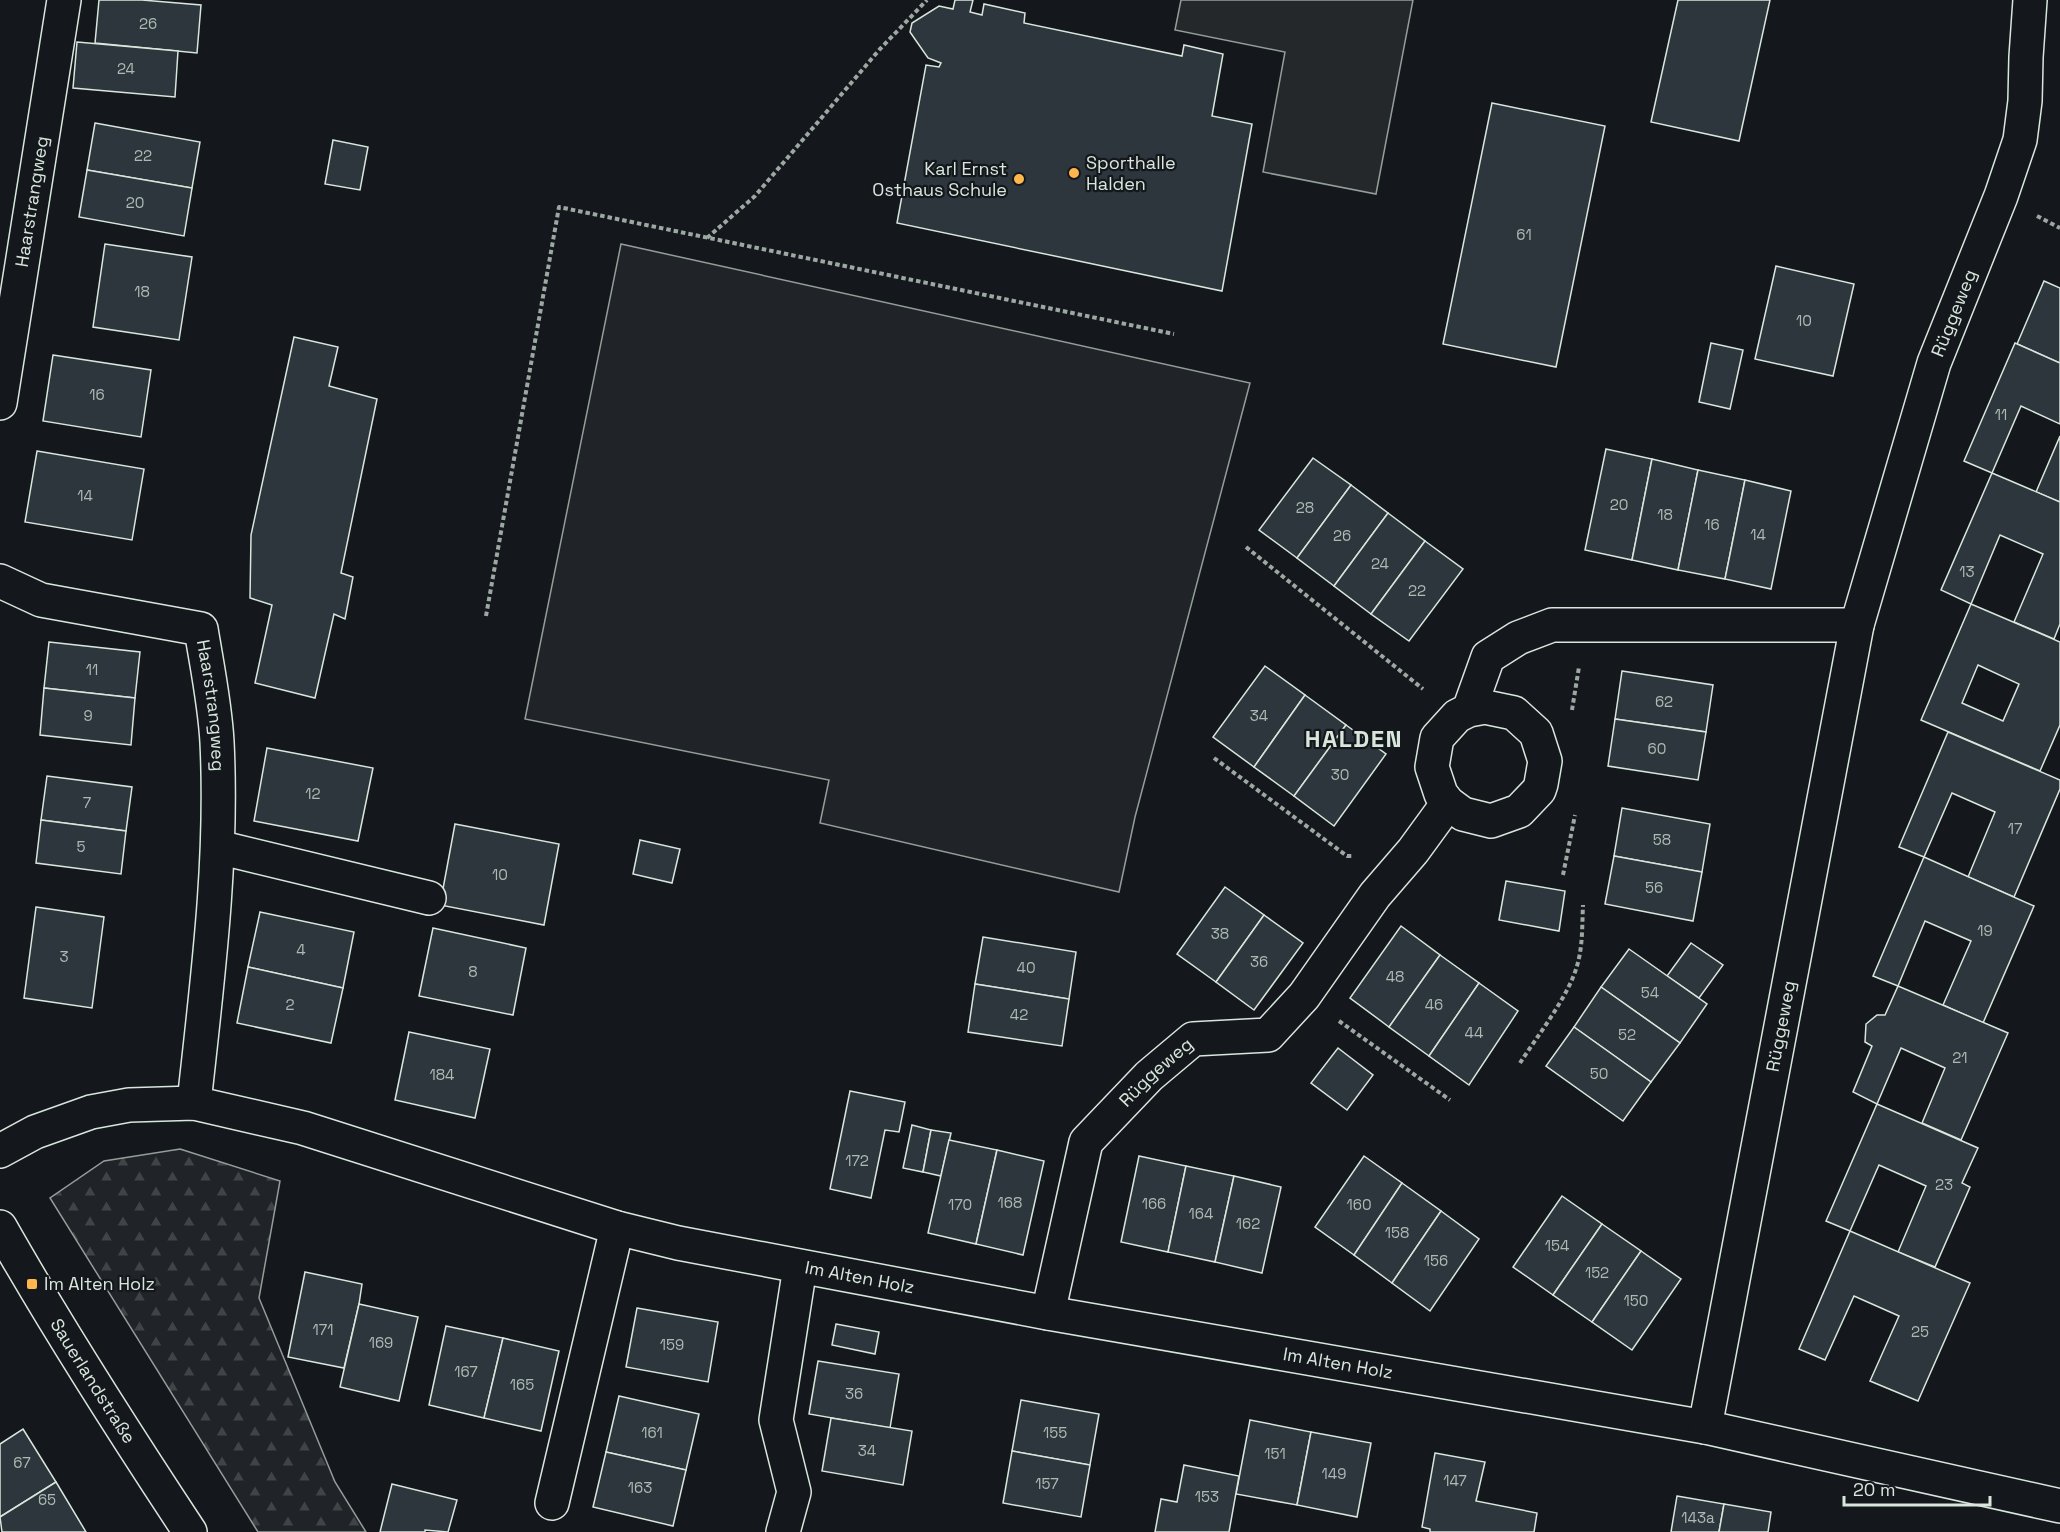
<svg xmlns="http://www.w3.org/2000/svg" width="2060" height="1532" font-family="'Space Grotesk',sans-serif">
<style>
.forest{fill:url(#forest-firs);stroke:#939e99;stroke-width:1.5}
.green{fill:#202428;stroke:#939e99;stroke-width:1.5}
.parking{fill:#24282b;stroke:#939e99;stroke-width:1.5}
.building{fill:#2c363c;stroke:#d8e6dc;stroke-width:1.5;fill-rule:evenodd}
.lines{fill:none;stroke-linecap:round;stroke-linejoin:round}
.minor-casing{stroke:#d8e6dc;stroke-width:36}
.major-casing{stroke:#d8e6dc;stroke-width:36}
.path{stroke:#9da8a2;stroke-width:4;stroke-dasharray:4.5 3;stroke-linecap:butt}
.minor{stroke:#14181c;stroke-width:33}
.major{stroke:#14181c;stroke-width:33}
.poi-dot{fill:#ffb74d;stroke:#14181c;stroke-width:2}
.labels{text-anchor:middle;stroke-width:4.5;stroke-linejoin:round;paint-order:stroke}
.number-label{font-size:15px;fill:#adbab4}
.poi-label{font-size:18px;fill:#d8e6dc;stroke:#14181c;text-anchor:start}
.street-label{font-size:18px;fill:#d8e6dc;stroke:#14181c}
.district-label{font-size:24px;font-weight:bold;letter-spacing:1.5px;fill:#d8e6dc;stroke:#14181c}
</style>
<defs>
<pattern id="forest-firs" width="22" height="20" patternUnits="userSpaceOnUse" patternTransform="scale(1.5)"><rect width="22" height="20" fill="#202428"/><path d="M5 1l3.5 6h-7zM16 11l3.5 6h-7z" fill="#404447"/></pattern>
</defs>
<rect width="100%" height="100%" fill="#14181c"/>
<path class="forest" d="M 180,1149 L 280,1181 L 259,1298 L 335,1482 L 366,1532 L 258,1532 L 50,1198 L 104,1161 Z"/>
<path class="green" d="M 621,244 L 1250,383 L 1135,817 L 1119,892 L 820,823 L 829,780 L 525,719 Z"/>
<path class="parking" d="M 1181,0 L 1413,0 L 1376,194 L 1263,172 L 1285,52 L 1175,30 Z"/>
<g class="building">
<path d="M 99,0 L 142,0 L 201,5 L 197,53 L 95,43 Z"/>
<path d="M 955,0 L 973,0 L 970,12 L 982,15 L 984,4 L 1025,13 L 1024,23 L 1182,56 L 1184,45 L 1223,54 L 1212,116 L 1252,124 L 1222,291 L 897,223 L 926,65 L 939,67 L 941,63 L 928,58 L 910,32 L 912,23 L 939,6 L 953,9 Z"/>
<path d="M 1678,0 L 1770,0 L 1739,141 L 1651,122 Z"/>
<path d="M 77,42 L 178,51 L 175,97 L 73,88 Z"/>
<path d="M 1492,103 L 1605,126 L 1556,367 L 1443,344 Z"/>
<path d="M 95,123 L 200,142 L 192,188 L 87,170 Z"/>
<path d="M 333,140 L 368,147 L 360,190 L 325,184 Z"/>
<path d="M 87,170 L 192,188 L 184,236 L 79,217 Z"/>
<path d="M 105,244 L 192,257 L 179,340 L 93,327 Z"/>
<path d="M 1776,266 L 1854,284 L 1833,376 L 1755,359 Z"/>
<path d="M 2044,281 L 2060,288 L 2060,363 L 2017,344 Z"/>
<path d="M 294,337 L 338,347 L 329,386 L 377,399 L 341,573 L 353,577 L 345,619 L 334,614 L 315,698 L 255,683 L 272,605 L 250,598 L 251,535 Z"/>
<path d="M 1711,343 L 1743,350 L 1730,409 L 1699,402 Z"/>
<path d="M 2015,343 L 2060,363 L 2060,424 L 2021,406 L 1992,473 L 1964,461 Z"/>
<path d="M 53,355 L 151,370 L 141,437 L 43,421 Z"/>
<path d="M 2060,436 L 2060,502 L 2036,492 Z"/>
<path d="M 1606,449 L 1652,459 L 1632,560 L 1585,550 Z"/>
<path d="M 37,451 L 144,469 L 132,540 L 25,522 Z"/>
<path d="M 1313,458 L 1351,485 L 1297,558 L 1259,530 Z"/>
<path d="M 1652,459 L 1698,470 L 1678,570 L 1632,560 Z"/>
<path d="M 1698,470 L 1745,480 L 1725,579 L 1678,570 Z"/>
<path d="M 1992,473 L 2060,502 L 2060,624 L 2054,639 L 2014,622 L 2043,554 L 2000,535 L 1971,604 L 1941,590 Z"/>
<path d="M 1745,480 L 1791,491 L 1771,589 L 1725,579 Z"/>
<path d="M 1351,485 L 1388,513 L 1334,586 L 1297,558 Z"/>
<path d="M 1388,513 L 1425,541 L 1371,614 L 1334,586 Z"/>
<path d="M 1425,541 L 1463,569 L 1409,641 L 1371,614 Z"/>
<path d="M 1971,604 L 2060,642 L 2060,725 L 2040,771 L 1921,720 ZM 1978,665 L 2019,684 L 2003,721 L 1962,703 Z"/>
<path d="M 49,642 L 140,652 L 135,698 L 44,688 Z"/>
<path d="M 1265,666 L 1305,695 L 1254,767 L 1213,737 Z"/>
<path d="M 1622,671 L 1713,685 L 1706,732 L 1615,719 Z"/>
<path d="M 44,688 L 135,698 L 131,745 L 40,735 Z"/>
<path d="M 1305,695 L 1346,725 L 1294,796 L 1254,767 Z"/>
<path d="M 1615,719 L 1706,732 L 1698,780 L 1608,766 Z"/>
<path d="M 1346,725 L 1386,754 L 1334,826 L 1294,796 Z"/>
<path d="M 1948,732 L 2060,780 L 2060,789 L 2014,897 L 1968,877 L 1995,812 L 1952,793 L 1924,857 L 1899,847 Z"/>
<path d="M 267,748 L 373,768 L 358,841 L 254,821 Z"/>
<path d="M 47,776 L 132,787 L 126,831 L 41,820 Z"/>
<path d="M 1622,808 L 1710,824 L 1702,872 L 1614,856 Z"/>
<path d="M 41,820 L 126,831 L 121,874 L 36,863 Z"/>
<path d="M 455,824 L 559,844 L 544,925 L 440,905 Z"/>
<path d="M 640,840 L 680,849 L 672,883 L 633,874 Z"/>
<path d="M 1614,856 L 1702,872 L 1693,921 L 1605,904 Z"/>
<path d="M 1924,857 L 2034,906 L 1983,1023 L 1943,1005 L 1971,941 L 1925,921 L 1898,986 L 1873,976 Z"/>
<path d="M 1506,881 L 1565,891 L 1559,931 L 1499,920 Z"/>
<path d="M 1225,887 L 1264,915 L 1216,982 L 1177,954 Z"/>
<path d="M 36,907 L 104,917 L 92,1008 L 24,998 Z"/>
<path d="M 260,912 L 354,932 L 343,988 L 248,967 Z"/>
<path d="M 1264,915 L 1303,943 L 1254,1010 L 1216,982 Z"/>
<path d="M 1401,926 L 1440,955 L 1389,1027 L 1350,998 Z"/>
<path d="M 433,928 L 526,948 L 513,1015 L 419,996 Z"/>
<path d="M 983,937 L 1076,952 L 1069,999 L 975,984 Z"/>
<path d="M 1691,943 L 1723,965 L 1699,998 L 1667,976 Z"/>
<path d="M 1629,949 L 1707,1004 L 1680,1043 L 1601,987 Z"/>
<path d="M 1440,955 L 1479,983 L 1429,1056 L 1389,1027 Z"/>
<path d="M 248,967 L 343,988 L 331,1043 L 237,1023 Z"/>
<path d="M 1479,983 L 1518,1011 L 1469,1085 L 1429,1056 Z"/>
<path d="M 975,984 L 1069,999 L 1062,1046 L 968,1032 Z"/>
<path d="M 1898,986 L 2008,1033 L 1961,1140 L 1922,1123 L 1945,1068 L 1901,1048 L 1877,1104 L 1853,1092 L 1872,1046 L 1865,1042 L 1866,1024 L 1877,1015 L 1885,1015 Z"/>
<path d="M 1601,987 L 1680,1043 L 1651,1082 L 1574,1027 Z"/>
<path d="M 1574,1027 L 1651,1082 L 1623,1121 L 1546,1066 Z"/>
<path d="M 409,1032 L 490,1049 L 475,1118 L 395,1100 Z"/>
<path d="M 1338,1048 L 1373,1075 L 1347,1110 L 1311,1083 Z"/>
<path d="M 850,1091 L 905,1102 L 899,1132 L 885,1130 L 871,1198 L 830,1189 Z"/>
<path d="M 1877,1104 L 1978,1148 L 1962,1183 L 1970,1187 L 1935,1267 L 1898,1252 L 1926,1186 L 1879,1165 L 1850,1231 L 1826,1221 Z"/>
<path d="M 912,1125 L 931,1130 L 923,1172 L 903,1168 Z"/>
<path d="M 931,1130 L 951,1133 L 941,1176 L 923,1172 Z"/>
<path d="M 949,1140 L 997,1150 L 976,1244 L 928,1233 Z"/>
<path d="M 997,1150 L 1044,1161 L 1023,1255 L 976,1244 Z"/>
<path d="M 1139,1156 L 1186,1166 L 1168,1252 L 1121,1242 Z"/>
<path d="M 1364,1156 L 1402,1183 L 1354,1255 L 1315,1227 Z"/>
<path d="M 1186,1166 L 1234,1176 L 1215,1262 L 1168,1252 Z"/>
<path d="M 1234,1176 L 1281,1187 L 1262,1273 L 1215,1262 Z"/>
<path d="M 1402,1183 L 1441,1211 L 1392,1283 L 1354,1255 Z"/>
<path d="M 1562,1196 L 1602,1224 L 1553,1295 L 1513,1267 Z"/>
<path d="M 1441,1211 L 1479,1239 L 1430,1311 L 1392,1283 Z"/>
<path d="M 1602,1224 L 1641,1251 L 1592,1322 L 1553,1295 Z"/>
<path d="M 1850,1231 L 1970,1283 L 1918,1401 L 1870,1381 L 1899,1316 L 1854,1296 L 1825,1360 L 1799,1349 Z"/>
<path d="M 1641,1251 L 1681,1279 L 1632,1350 L 1592,1322 Z"/>
<path d="M 305,1272 L 362,1284 L 359,1304 L 344,1368 L 288,1357 Z"/>
<path d="M 359,1304 L 418,1317 L 399,1401 L 340,1387 Z"/>
<path d="M 637,1308 L 718,1322 L 708,1382 L 626,1367 Z"/>
<path d="M 836,1324 L 879,1332 L 875,1354 L 832,1345 Z"/>
<path d="M 446,1326 L 503,1338 L 484,1418 L 429,1405 Z"/>
<path d="M 503,1338 L 559,1351 L 541,1431 L 484,1418 Z"/>
<path d="M 818,1361 L 899,1374 L 890,1428 L 809,1414 Z"/>
<path d="M 619,1396 L 699,1414 L 686,1470 L 606,1452 Z"/>
<path d="M 1021,1400 L 1099,1414 L 1090,1465 L 1012,1451 Z"/>
<path d="M 831,1418 L 912,1431 L 903,1485 L 822,1471 Z"/>
<path d="M 1250,1420 L 1311,1432 L 1297,1505 L 1236,1494 Z"/>
<path d="M 23,1429 L 56,1482 L 0,1517 L 0,1444 Z"/>
<path d="M 1311,1432 L 1371,1443 L 1357,1517 L 1297,1505 Z"/>
<path d="M 1012,1451 L 1090,1465 L 1081,1517 L 1003,1503 Z"/>
<path d="M 606,1452 L 686,1470 L 673,1526 L 593,1507 Z"/>
<path d="M 1435,1453 L 1485,1462 L 1476,1501 L 1537,1513 L 1534,1532 L 1430,1532 L 1430,1529 L 1422,1527 Z"/>
<path d="M 1184,1465 L 1239,1476 L 1229,1532 L 1155,1532 L 1161,1499 L 1177,1502 Z"/>
<path d="M 56,1482 L 86,1532 L 2,1532 L 0,1517 Z"/>
<path d="M 392,1484 L 457,1500 L 448,1532 L 425,1530 L 425,1532 L 380,1532 Z"/>
<path d="M 1677,1496 L 1724,1504 L 1719,1532 L 1671,1532 Z"/>
<path d="M 1724,1504 L 1771,1512 L 1768,1532 L 1719,1532 Z"/>
</g>
<g class="lines">
<defs>
<g id="minor">
<path id="s1" d="M 0,403 L 64,0"/>
<path id="s2" d="M 0,581 L 41,600 L 201,629 C 207,666 215,704 217,742 C 223,863 207,983 194,1103"/>
<path d="M 1469,710 L 1485,707 L 1514,713 L 1536,733 L 1545,761 L 1541,784 L 1539,790 L 1519,811 L 1491,821 L 1463,814 L 1448,803 L 1441,794 L 1432,767 L 1437,738 L 1457,716 L 1469,710 L 1488,657 L 1518,638 L 1552,625 L 1857,625"/>
<path d="M 218,847 L 429,898"/>
<path id="s3" d="M 0,1151 L 35,1132 L 91,1112 L 129,1105 L 194,1103 L 303,1128 L 617,1228 L 678,1243 L 1048,1313 L 1705,1427 L 2060,1506"/>
<path id="s4" d="M 1048,1313 L 1086,1142 L 1149,1076 L 1193,1039 L 1268,1035 L 1304,996 L 1375,895 L 1413,851 L 1448,803"/>
<path id="s5" d="M 1705,1427 L 1857,625 L 1934,363 L 2001,196 L 2020,140 L 2025,101 L 2026,57 L 2030,0"/>
<path d="M 552,1503 L 617,1228"/>
<path d="M 783,1532 L 794,1492 L 776,1420 L 800,1267"/>
</g>
<g id="major">
<path id="s6" d="M 0,1227 C 59,1331 124,1432 190,1532"/>
</g>
</defs>
<use href="#minor" class="minor-casing"/>
<use href="#major" class="major-casing"/>
<g class="path">
<path d="M 2037,216 L 2060,228"/>
<path d="M 707,238 L 755,196 L 880,49 L 927,0"/>
<path d="M 1246,547 L 1423,689"/>
<path d="M 486,616 L 559,207 L 1174,334"/>
<path d="M 1572,710 L 1579,667"/>
<path d="M 1214,758 L 1347,856 L 1352,856"/>
<path d="M 1563,875 L 1575,815"/>
<path d="M 1339,1021 L 1450,1100"/>
<path d="M 1520,1063 C 1538,1035 1568,997 1577,966 C 1583,946 1582,925 1583,905"/>
</g>
<use href="#minor" class="minor"/>
<use href="#major" class="major"/>
</g>
<g class="poi-dot">
<circle cx="1074" cy="173" r="6"/>
<circle cx="1019" cy="179" r="6"/>
<rect x="26" y="1278" width="12" height="12" rx="3"/>
</g>
<g class="labels">
<g class="number-label">
<text x="148" y="29">26</text>
<text x="126" y="74">24</text>
<text x="143" y="161">22</text>
<text x="135" y="208">20</text>
<text x="1524" y="240">61</text>
<text x="142" y="297">18</text>
<text x="1804" y="326">10</text>
<text x="97" y="400">16</text>
<text x="2001" y="420">11</text>
<text x="85" y="501">14</text>
<text x="1619" y="510">20</text>
<text x="1305" y="513">28</text>
<text x="1665" y="520">18</text>
<text x="1712" y="530">16</text>
<text x="1758" y="540">14</text>
<text x="1342" y="541">26</text>
<text x="1380" y="569">24</text>
<text x="1967" y="577">13</text>
<text x="1417" y="596">22</text>
<text x="92" y="675">11</text>
<text x="1664" y="707">62</text>
<text x="88" y="721">9</text>
<text x="1259" y="721">34</text>
<text x="1657" y="754">60</text>
<text x="1340" y="780">30</text>
<text x="313" y="799">12</text>
<text x="87" y="808">7</text>
<text x="2015" y="834">17</text>
<text x="1662" y="845">58</text>
<text x="81" y="852">5</text>
<text x="500" y="880">10</text>
<text x="1654" y="893">56</text>
<text x="1985" y="936">19</text>
<text x="1220" y="939">38</text>
<text x="301" y="955">4</text>
<text x="64" y="962">3</text>
<text x="1259" y="967">36</text>
<text x="1026" y="973">40</text>
<text x="473" y="977">8</text>
<text x="1395" y="982">48</text>
<text x="1650" y="998">54</text>
<text x="290" y="1010">2</text>
<text x="1434" y="1010">46</text>
<text x="1019" y="1020">42</text>
<text x="1474" y="1038">44</text>
<text x="1627" y="1040">52</text>
<text x="1960" y="1063">21</text>
<text x="1599" y="1079">50</text>
<text x="442" y="1080">184</text>
<text x="857" y="1166">172</text>
<text x="1944" y="1190">23</text>
<text x="1010" y="1208">168</text>
<text x="1154" y="1209">166</text>
<text x="960" y="1210">170</text>
<text x="1359" y="1210">160</text>
<text x="1201" y="1219">164</text>
<text x="1248" y="1229">162</text>
<text x="1397" y="1238">158</text>
<text x="1557" y="1251">154</text>
<text x="1436" y="1266">156</text>
<text x="1597" y="1278">152</text>
<text x="1636" y="1306">150</text>
<text x="323" y="1335">171</text>
<text x="1920" y="1337">25</text>
<text x="381" y="1348">169</text>
<text x="672" y="1350">159</text>
<text x="466" y="1377">167</text>
<text x="522" y="1390">165</text>
<text x="854" y="1399">36</text>
<text x="652" y="1438">161</text>
<text x="1055" y="1438">155</text>
<text x="867" y="1456">34</text>
<text x="1275" y="1459">151</text>
<text x="22" y="1468">67</text>
<text x="1334" y="1479">149</text>
<text x="1455" y="1486">147</text>
<text x="1047" y="1489">157</text>
<text x="640" y="1493">163</text>
<text x="1207" y="1502">153</text>
<text x="47" y="1505">65</text>
<text x="1698" y="1523">143a</text>
</g>
<g class="poi-label">
<text x="1086" y="169">Sporthalle<tspan x="1086" dy="21">Halden</tspan></text>
<text x="1007" y="175" text-anchor="end">Karl Ernst<tspan x="1007" dy="21">Osthaus Schule</tspan></text>
<text x="44" y="1290">Im Alten Holz</text>
</g>
<g class="street-label">
<text dy="6" stroke="none"><textPath href="#s1" startOffset="204">Haarstrangweg</textPath></text>
<text dy="6" stroke="none"><textPath href="#s5" startOffset="1143">Rüggeweg</textPath></text>
<text dy="6" stroke="none"><textPath href="#s2" startOffset="285">Haarstrangweg</textPath></text>
<text dy="6" stroke="none"><textPath href="#s5" startOffset="408">Rüggeweg</textPath></text>
<text dy="6" stroke="none"><textPath href="#s4" startOffset="274">Rüggeweg</textPath></text>
<text dy="6" stroke="none"><textPath href="#s3" startOffset="892">Im Alten Holz</textPath></text>
<text dy="6" stroke="none"><textPath href="#s3" startOffset="1378">Im Alten Holz</textPath></text>
<text dy="6" stroke="none"><textPath href="#s6" startOffset="180">Sauerlandstraße</textPath></text>
</g>
<g class="district-label">
<text x="1354" y="747">HALDEN</text>
</g>
</g>
<path d="M1844 1496v9h146v-9" fill="none" stroke="#d8e6dc" stroke-width="3"/>
<text x="1853" y="1496" font-size="18" fill="#d8e6dc" stroke="#14181c" stroke-width="4.5" paint-order="stroke">20 m</text>
</svg>
